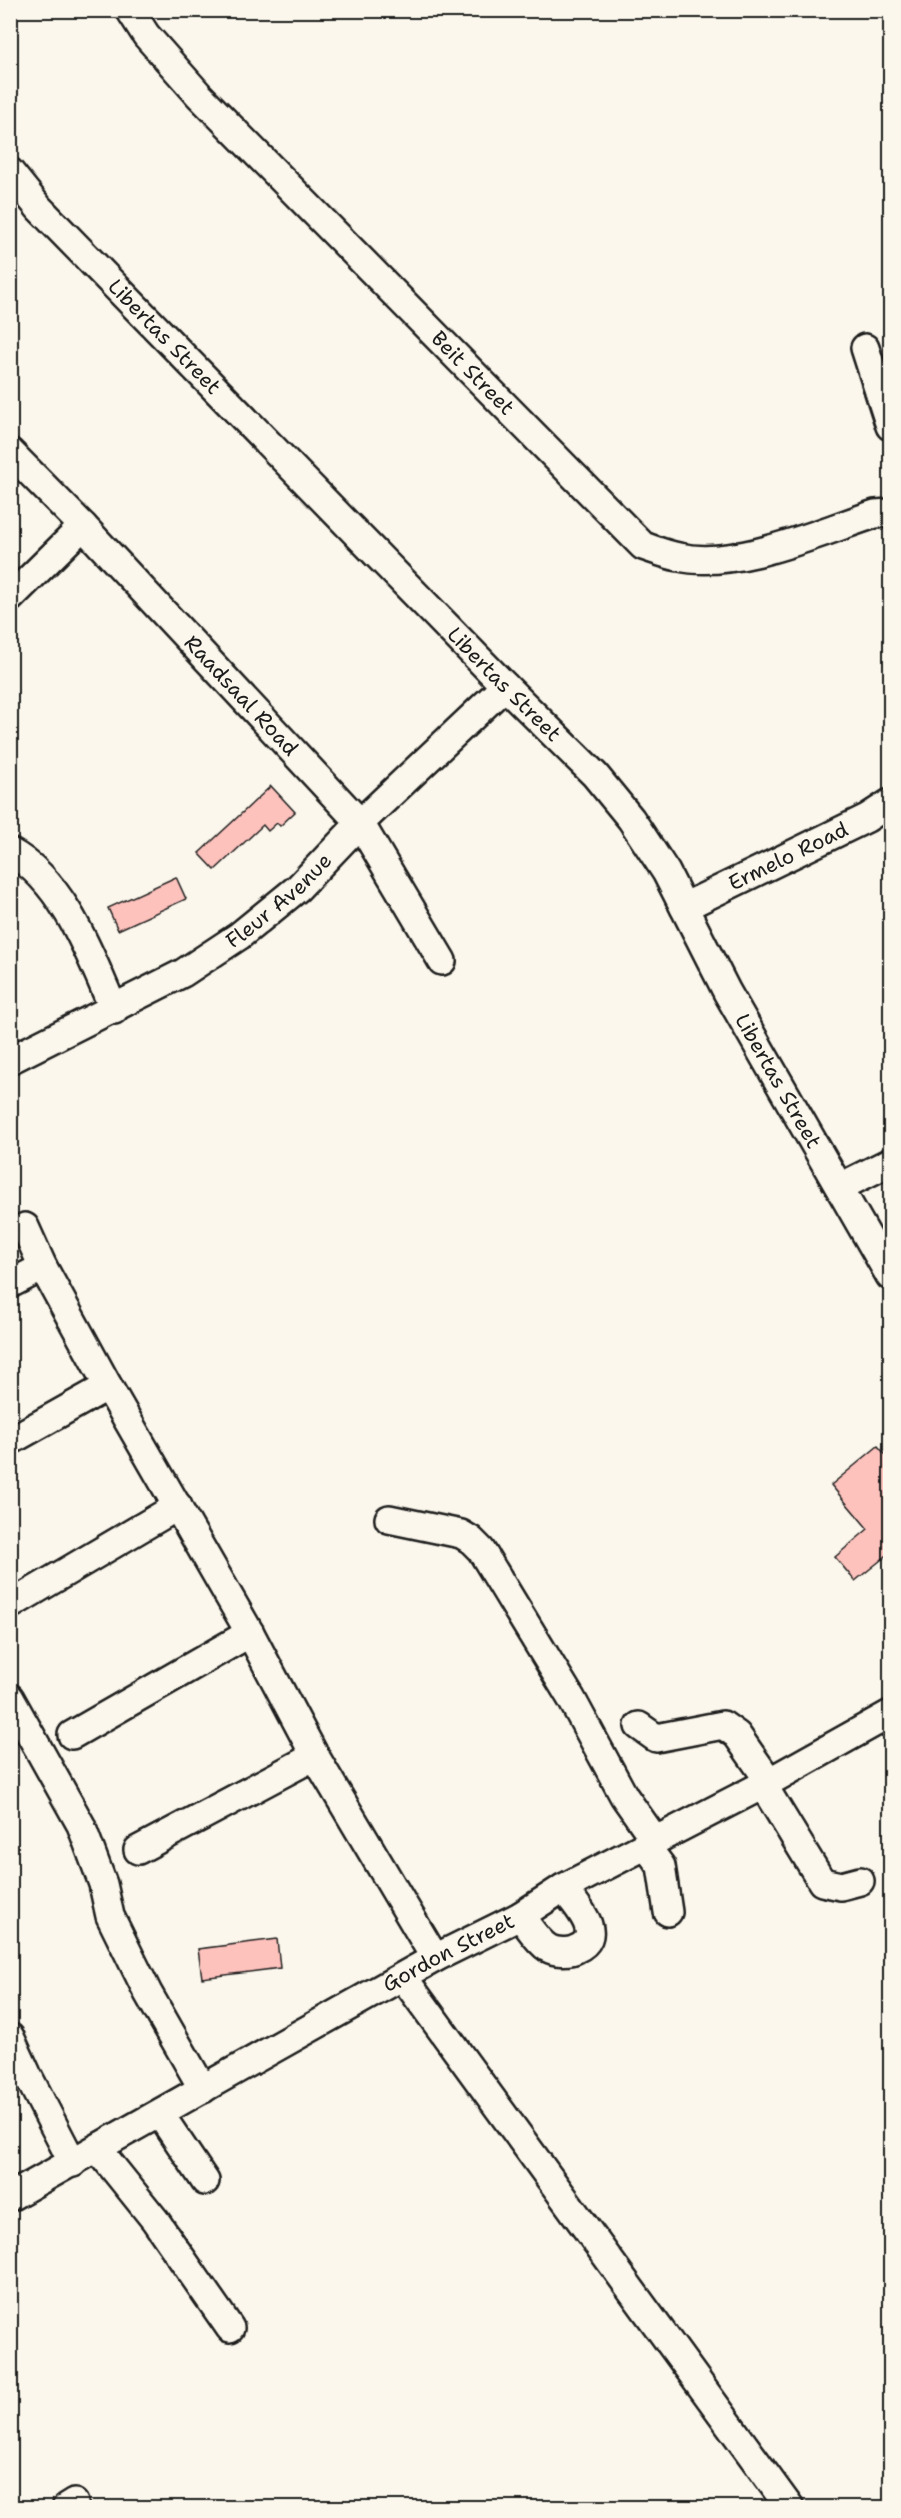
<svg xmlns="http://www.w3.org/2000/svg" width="901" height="2518" font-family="'Shantell Sans',sans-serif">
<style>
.building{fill:#fec2bd;stroke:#1c1c1c;stroke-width:1.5}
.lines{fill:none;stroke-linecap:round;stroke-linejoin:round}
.minor-casing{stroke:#1c1c1c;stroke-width:32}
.minor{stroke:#fbf7ec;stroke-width:27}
.labels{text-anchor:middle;stroke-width:4.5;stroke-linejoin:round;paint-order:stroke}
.street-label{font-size:21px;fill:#1c1c1c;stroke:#fbf7ec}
</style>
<rect width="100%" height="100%" fill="#fbf7ec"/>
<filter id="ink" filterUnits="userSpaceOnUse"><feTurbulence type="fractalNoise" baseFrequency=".0167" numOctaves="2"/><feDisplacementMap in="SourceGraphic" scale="12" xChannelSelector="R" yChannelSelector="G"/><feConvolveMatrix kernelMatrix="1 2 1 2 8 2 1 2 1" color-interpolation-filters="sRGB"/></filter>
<g filter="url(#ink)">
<g class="building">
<path d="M 271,786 L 295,812 L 280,826 L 277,823 L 268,831 L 263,825 L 215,870 L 199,853 Z"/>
<path d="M 176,877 L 186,899 L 118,930 L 108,908 Z"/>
<path d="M 878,1446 L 891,1461 L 891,1552 L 855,1581 L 835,1557 L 868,1529 L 831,1485 Z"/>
<path d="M 277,1939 L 280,1968 L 202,1978 L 198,1949 Z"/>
</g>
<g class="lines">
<defs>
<g id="minor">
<path id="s1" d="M 130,10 L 146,35 L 199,95 L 643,546 C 655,550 667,555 679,557 C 736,570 820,532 875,514 L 890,513"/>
<path id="s2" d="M 10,172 L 39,208 L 505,686 L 595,775 L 631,819 L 666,872 L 727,992 L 890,1276"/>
<path d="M 865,348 L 890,426"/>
<path id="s3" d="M 10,452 L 83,526 L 360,823 L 442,961"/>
<path d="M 10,598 L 83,526"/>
<path d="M 10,852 C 64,881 91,957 114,1010"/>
<path id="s4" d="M 684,907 L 867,818 L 890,803"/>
<path id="s5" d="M 10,1060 L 183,973 L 239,936 L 298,888 L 360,823 L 505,686"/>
<path d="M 840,1187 L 890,1162"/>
<path d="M 25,1227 L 43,1267 L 108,1386 L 250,1633 L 315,1756 L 435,1958"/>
<path d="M 10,1284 L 43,1267"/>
<path d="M 10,1441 L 108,1386"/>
<path d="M 389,1519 L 461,1534 L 471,1540 L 481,1550 L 571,1698 L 624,1796 L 655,1840"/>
<path d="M 10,1605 L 178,1506"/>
<path d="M 10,1698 L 81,1825 L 103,1884 L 110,1916 L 148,1993 L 203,2089"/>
<path d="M 639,1726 L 656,1738 L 723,1725 L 737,1735 L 769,1781"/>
<path d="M 72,1735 L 250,1633"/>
<path d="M 763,1785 L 822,1882 L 841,1886 L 860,1881"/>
<path d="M 646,1846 L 661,1866 L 668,1912"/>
<path d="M 138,1850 L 315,1756"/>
<path d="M 520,1916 C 528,1925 537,1941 548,1948 C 555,1952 569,1953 576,1949 C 607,1936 576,1905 563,1888"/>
<path d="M 403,1977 L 790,2508"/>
<path d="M 10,2037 L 27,2074 L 73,2163"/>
<path d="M 160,2114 L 205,2181"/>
<path d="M 98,2149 L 155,2220 L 230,2328"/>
<path id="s6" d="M 10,2197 L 435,1958 L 520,1916 L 563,1888 L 763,1785 L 890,1714"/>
<path d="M 66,2508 L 74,2503"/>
</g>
</defs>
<use href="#minor" class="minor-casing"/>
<use href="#minor" class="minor"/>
</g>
</g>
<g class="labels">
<g class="street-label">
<text dy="7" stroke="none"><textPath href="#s2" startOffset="226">Libertas Street</textPath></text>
<text dy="7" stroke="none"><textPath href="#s1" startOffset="500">Beit Street</textPath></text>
<text dy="7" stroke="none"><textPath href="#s2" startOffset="712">Libertas Street</textPath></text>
<text dy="7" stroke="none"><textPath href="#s3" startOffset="336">Raadsaal Road</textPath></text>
<text dy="7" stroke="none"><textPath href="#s4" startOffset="116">Ermelo Road</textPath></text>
<text dy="7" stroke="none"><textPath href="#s5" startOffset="314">Fleur Avenue</textPath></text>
<text dy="7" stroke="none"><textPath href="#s2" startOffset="1198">Libertas Street</textPath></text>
<text dy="7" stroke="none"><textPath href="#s6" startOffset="502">Gordon Street</textPath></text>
</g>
</g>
<rect width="901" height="2518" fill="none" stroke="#fbf7ec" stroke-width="36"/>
<rect x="18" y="18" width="865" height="2482" fill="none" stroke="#1c1c1c" stroke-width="2" filter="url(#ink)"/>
</svg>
